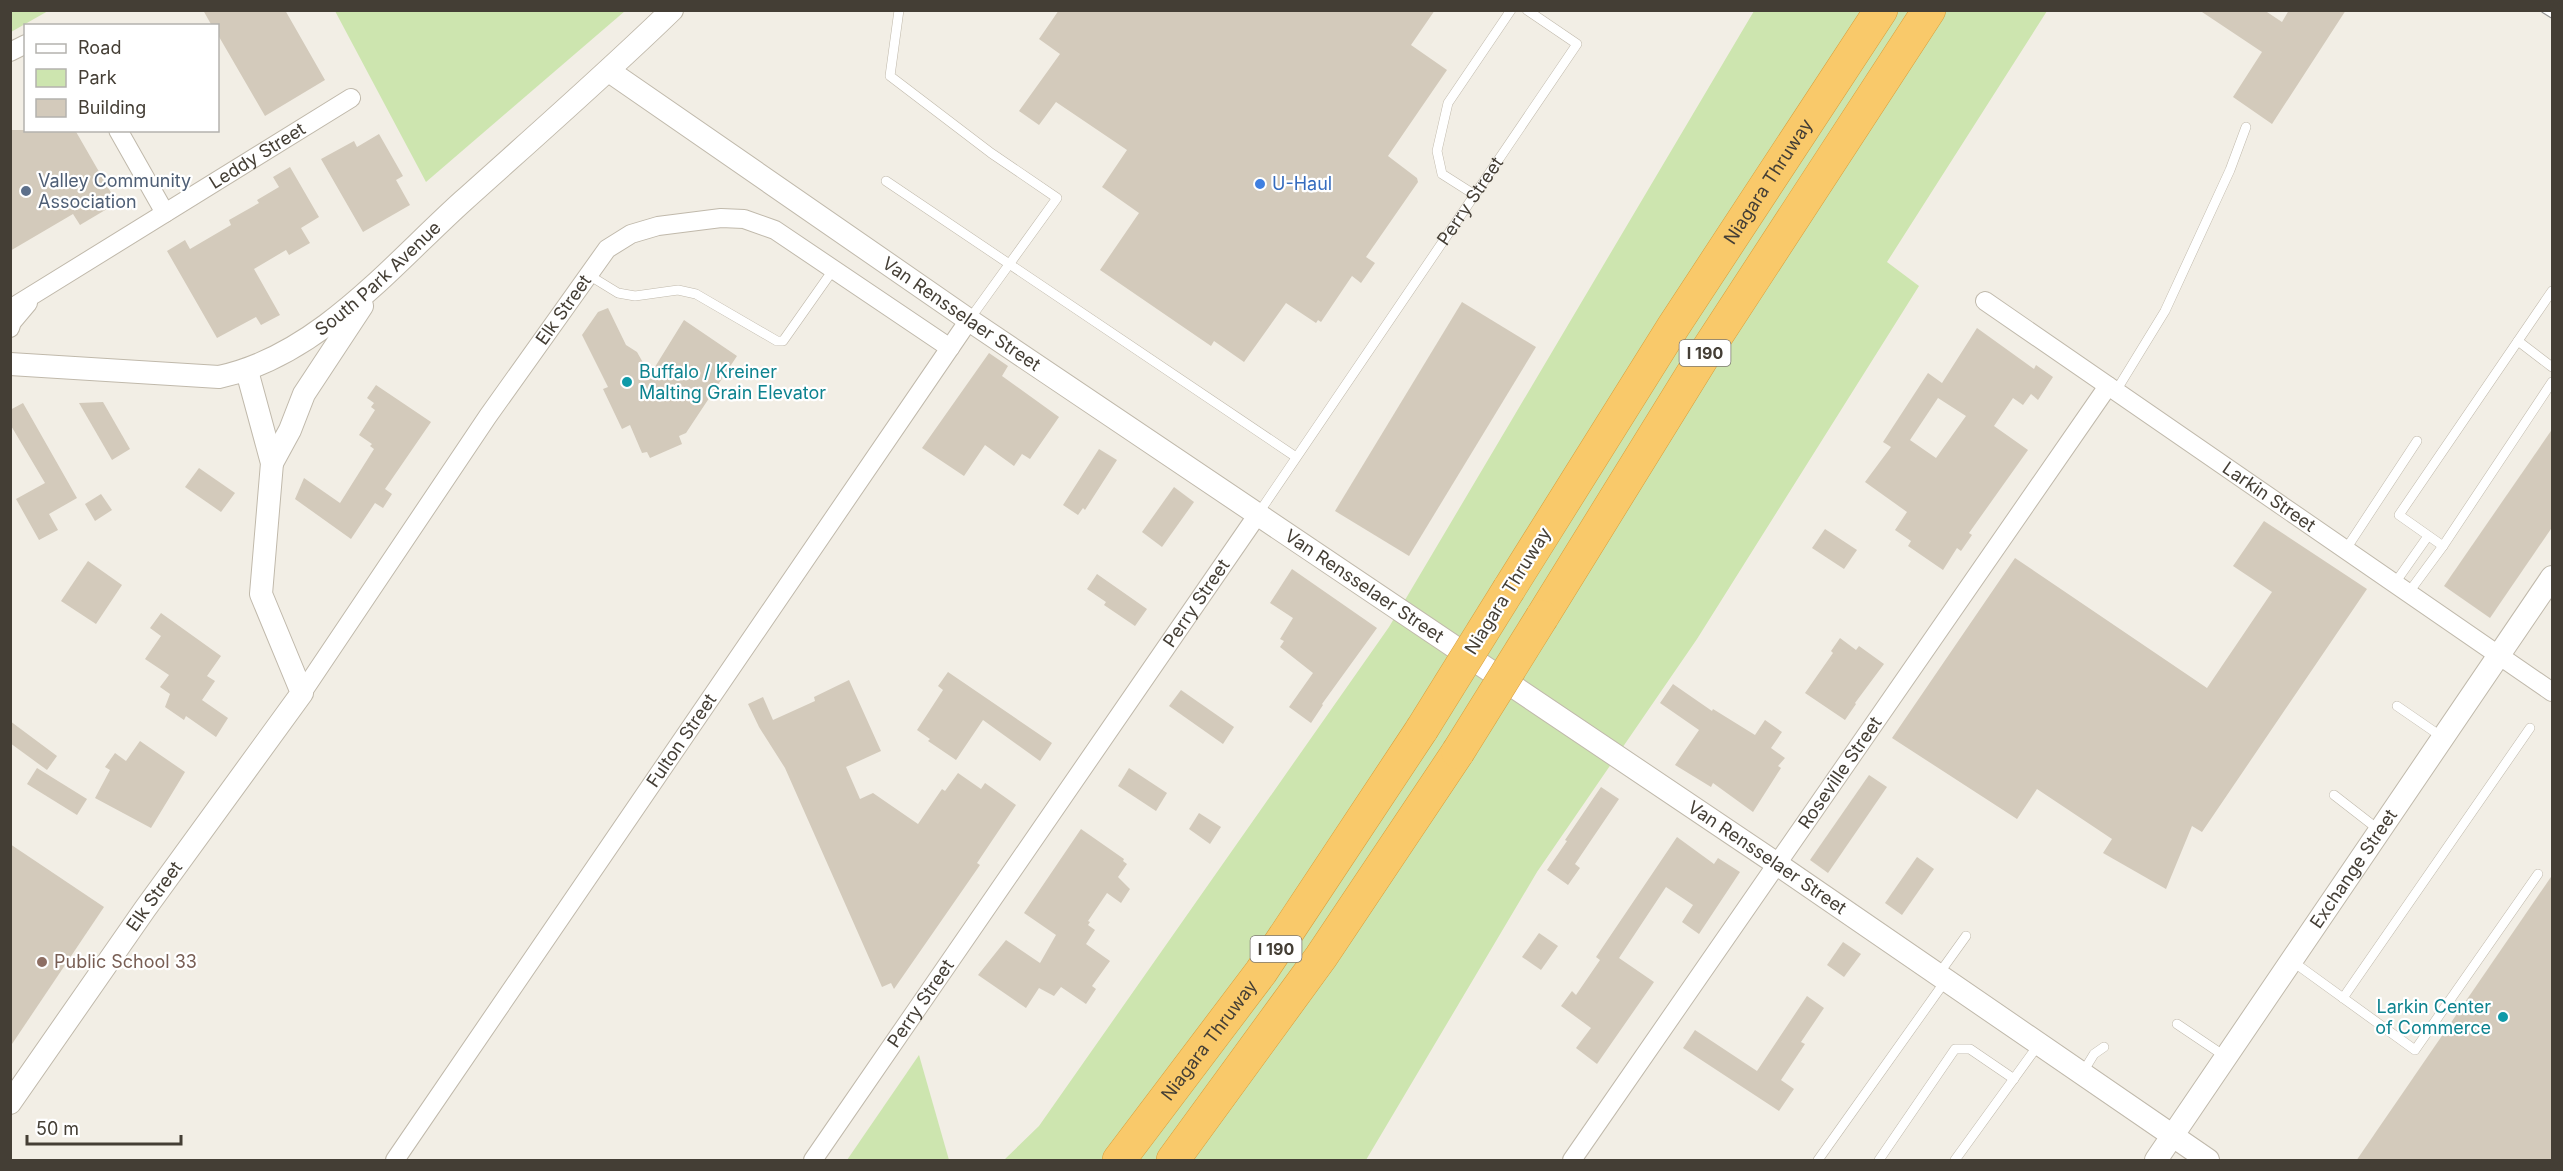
<svg xmlns="http://www.w3.org/2000/svg" width="2563" height="1171" font-family="Inter,sans-serif">
<style>
.green{fill:#cde5af}
.building{fill:#d3cabb;fill-rule:evenodd}
.lines{fill:none;stroke-linecap:round;stroke-linejoin:round}
.service-casing{stroke:#c0b9ab;stroke-width:10}
.minor-casing{stroke:#c0b9ab;stroke-width:20}
.tertiary-casing{stroke:#c0b9ab;stroke-width:24}
.motorway-casing{stroke:#d89e3a;stroke-width:34}
.service{stroke:#fff;stroke-width:9}
.minor{stroke:#fff;stroke-width:18}
.tertiary{stroke:#fff;stroke-width:22}
.motorway{stroke:#f9c96a;stroke-width:33}
.rail-casing{stroke:#959595;stroke-width:7}
.rail{stroke:#fff;stroke-width:4.5;stroke-dasharray:14;stroke-linecap:butt}
.motorway-bridge-casing{stroke:#d89e3a;stroke-width:34;stroke-linecap:butt}
.motorway-bridge{stroke:#f9c96a;stroke-width:33}
.shop-dot{fill:#3f7fe0;stroke:#fff;stroke-width:2}
.service-dot{fill:#5c6f8a;stroke:#fff;stroke-width:2}
.culture-dot{fill:#0f9aa8;stroke:#fff;stroke-width:2}
.education-dot{fill:#8d6e63;stroke:#fff;stroke-width:2}
.labels{text-anchor:middle;stroke-width:4.5;stroke-linejoin:round;paint-order:stroke}
.shield{fill:#fff;stroke:#7c7872;stroke-width:1.5}
.shield-label{font-size:16px;font-weight:bold;fill:#443e35}
.street-label{font-size:18px;fill:#443e35;stroke:#fff}
.service-label{font-size:18px;fill:#4e5e75;stroke:#fff;text-anchor:start}
.shop-label{font-size:18px;fill:#366cbe;stroke:#fff;text-anchor:start}
.culture-label{font-size:18px;fill:#0d838f;stroke:#fff;text-anchor:start}
.education-label{font-size:18px;fill:#785e54;stroke:#fff;text-anchor:start}
</style>
<rect width="100%" height="100%" fill="#f2eee5"/>
<g class="green">
<path d="M 11,10 L 48,10 L 48,11 L 11,32 Z"/>
<path d="M 335,11 L 625,11 L 426,182 Z"/>
<path d="M 1754,11 L 2047,11 L 1887,262 L 1919,286 L 1697,639 L 1537,872 L 1366,1160 L 1004,1160 L 1039,1126 L 1389,627 Z"/>
<path d="M 919,1055 L 949,1160 L 847,1160 Z"/>
</g>
<g class="building">
<path d="M 203,10 L 285,10 L 325,80 L 265,116 L 218,35 L 218,26 L 212,26 Z"/>
<path d="M 1059,10 L 1435,10 L 1411,45 L 1447,70 L 1388,156 L 1417,178 L 1418,182 L 1366,257 L 1375,263 L 1361,283 L 1352,276 L 1321,322 L 1318,320 L 1316,323 L 1286,303 L 1244,362 L 1214,341 L 1211,346 L 1100,270 L 1139,213 L 1102,187 L 1127,150 L 1056,102 L 1039,125 L 1019,111 L 1060,54 L 1039,39 Z"/>
<path d="M 2199,10 L 2264,10 L 2282,22 L 2289,10 L 2346,10 L 2272,124 L 2233,97 L 2262,52 Z"/>
<path d="M 10,130 L 75,130 L 117,203 L 80,225 L 73,214 L 10,251 Z"/>
<path d="M 379,134 L 403,176 L 396,180 L 410,205 L 363,232 L 321,159 L 354,141 L 357,147 Z"/>
<path d="M 290,167 L 319,217 L 301,228 L 310,243 L 289,255 L 286,250 L 254,269 L 280,315 L 261,325 L 256,317 L 217,338 L 167,251 L 185,240 L 190,249 L 231,225 L 229,220 L 259,203 L 257,200 L 279,187 L 273,177 Z"/>
<path d="M 1462,302 L 1536,347 L 1409,556 L 1335,511 Z"/>
<path d="M 608,308 L 626,345 L 637,352 L 650,375 L 684,320 L 737,356 L 686,433 L 679,436 L 682,444 L 650,458 L 647,452 L 642,453 L 630,425 L 622,429 L 603,389 L 608,387 L 582,335 L 598,312 Z"/>
<path d="M 1977,328 L 2034,369 L 2036,365 L 2053,377 L 2038,400 L 2031,394 L 2023,405 L 2013,398 L 1994,426 L 2028,450 L 1969,533 L 1972,535 L 1961,551 L 1957,548 L 1943,570 L 1908,546 L 1911,541 L 1895,530 L 1907,512 L 1865,482 L 1891,447 L 1883,442 L 1928,373 L 1942,383 ZM 1938,398 L 1966,416 L 1936,458 L 1910,440 Z"/>
<path d="M 989,353 L 1008,366 L 1002,376 L 1059,417 L 1030,459 L 1022,454 L 1014,466 L 985,445 L 964,476 L 922,448 Z"/>
<path d="M 376,385 L 431,422 L 385,489 L 392,494 L 383,508 L 375,503 L 351,539 L 295,499 L 304,478 L 340,503 L 374,449 L 370,446 L 372,444 L 359,435 L 375,410 L 371,407 L 374,403 L 367,398 Z"/>
<path d="M 103,402 L 130,449 L 112,460 L 79,403 Z"/>
<path d="M 23,403 L 77,498 L 49,514 L 58,530 L 39,540 L 16,499 L 45,483 L 10,424 L 10,410 Z"/>
<path d="M 2553,428 L 2553,526 L 2490,618 L 2444,586 Z"/>
<path d="M 1099,449 L 1117,460 L 1085,510 L 1083,508 L 1078,515 L 1063,505 Z"/>
<path d="M 199,468 L 235,493 L 221,512 L 185,487 Z"/>
<path d="M 1174,487 L 1194,502 L 1162,547 L 1142,532 Z"/>
<path d="M 101,494 L 112,510 L 95,521 L 85,504 Z"/>
<path d="M 2264,521 L 2367,589 L 2202,832 L 2192,826 L 2166,889 L 2103,853 L 2112,839 L 2037,789 L 2017,819 L 1892,738 L 2015,558 L 2207,688 L 2272,592 L 2233,566 Z"/>
<path d="M 1825,529 L 1857,550 L 1844,569 L 1812,548 Z"/>
<path d="M 88,561 L 122,585 L 96,624 L 61,601 Z"/>
<path d="M 1292,569 L 1377,628 L 1322,704 L 1323,705 L 1311,723 L 1289,707 L 1313,673 L 1280,647 L 1284,641 L 1280,639 L 1293,618 L 1270,603 Z"/>
<path d="M 1097,574 L 1147,609 L 1135,626 L 1104,605 L 1106,602 L 1087,589 Z"/>
<path d="M 161,613 L 221,656 L 207,676 L 215,681 L 202,700 L 228,718 L 216,737 L 186,716 L 184,720 L 165,707 L 170,694 L 160,687 L 169,675 L 145,659 L 161,636 L 150,628 Z"/>
<path d="M 1840,638 L 1856,650 L 1859,646 L 1884,664 L 1855,703 L 1856,704 L 1845,720 L 1805,693 L 1833,653 L 1831,651 Z"/>
<path d="M 948,672 L 1052,743 L 1040,761 L 983,720 L 956,760 L 928,741 L 930,739 L 917,730 L 943,690 L 938,686 Z"/>
<path d="M 849,680 L 881,751 L 846,767 L 860,799 L 873,793 L 918,824 L 942,789 L 945,791 L 958,773 L 981,789 L 985,783 L 1016,805 L 977,863 L 980,865 L 894,989 L 891,983 L 882,987 L 785,768 L 759,727 L 748,704 L 763,697 L 773,720 L 815,701 L 814,697 Z"/>
<path d="M 1673,684 L 1712,711 L 1713,709 L 1755,735 L 1765,720 L 1782,732 L 1771,748 L 1785,758 L 1778,766 L 1781,768 L 1753,812 L 1713,783 L 1711,787 L 1675,765 L 1699,730 L 1660,703 Z"/>
<path d="M 1181,690 L 1234,727 L 1223,744 L 1169,706 Z"/>
<path d="M 10,721 L 57,756 L 47,770 L 10,743 Z"/>
<path d="M 140,741 L 185,772 L 151,828 L 95,798 L 110,770 L 105,767 L 115,753 L 126,761 Z"/>
<path d="M 37,768 L 87,799 L 77,815 L 27,784 Z"/>
<path d="M 1129,768 L 1167,793 L 1156,811 L 1118,786 Z"/>
<path d="M 1869,775 L 1887,787 L 1828,873 L 1810,860 Z"/>
<path d="M 1601,787 L 1619,799 L 1575,864 L 1580,868 L 1568,885 L 1547,870 L 1567,841 L 1565,840 Z"/>
<path d="M 1199,813 L 1221,827 L 1210,844 L 1189,829 Z"/>
<path d="M 1081,829 L 1124,859 L 1123,861 L 1127,864 L 1118,877 L 1130,889 L 1121,903 L 1107,893 L 1088,921 L 1090,922 L 1088,925 L 1095,930 L 1086,944 L 1110,961 L 1092,986 L 1096,989 L 1086,1004 L 1061,987 L 1054,996 L 1039,988 L 1026,1008 L 978,975 L 1006,940 L 1040,963 L 1056,935 L 1024,913 Z"/>
<path d="M 1677,837 L 1714,864 L 1718,858 L 1740,872 L 1699,934 L 1682,922 L 1693,905 L 1666,887 L 1619,958 L 1654,982 L 1597,1064 L 1576,1048 L 1591,1028 L 1561,1006 L 1572,991 L 1576,995 L 1600,960 L 1596,957 Z"/>
<path d="M 10,844 L 104,907 L 10,1047 Z"/>
<path d="M 1917,857 L 1934,869 L 1902,915 L 1885,903 Z"/>
<path d="M 2553,874 L 2553,1161 L 2356,1161 Z"/>
<path d="M 1539,933 L 1558,946 L 1541,970 L 1522,957 Z"/>
<path d="M 1843,942 L 1861,954 L 1844,977 L 1827,965 Z"/>
<path d="M 1807,996 L 1824,1008 L 1801,1042 L 1805,1044 L 1781,1080 L 1794,1089 L 1779,1111 L 1683,1048 L 1695,1030 L 1757,1071 Z"/>
</g>
<g class="lines">
<defs>
<g id="service">
<path d="M 899,10 L 890,76 L 991,153 L 1057,198 L 969,320"/>
<path d="M 886,181 L 1296,457"/>
<path d="M 1475,195 L 1442,174 L 1437,151 L 1448,103 L 1511,10"/>
<path d="M 587,274 L 618,293 L 635,296 L 678,290 L 696,294 L 777,341 L 783,341 L 833,270"/>
<path d="M 2518,341 L 2552,367"/>
<path d="M 2116,391 L 2165,311 L 2230,170 L 2246,127"/>
<path id="s1" d="M 1258,514 L 1577,44 L 1527,10"/>
<path d="M 2443,546 L 2399,515 L 2552,291"/>
<path d="M 2346,549 L 2417,441"/>
<path d="M 2395,583 L 2428,536"/>
<path d="M 2409,592 L 2443,546 L 2552,382"/>
<path d="M 2397,706 L 2442,737"/>
<path d="M 2334,795 L 2379,830"/>
<path d="M 2292,961 L 2415,1050 L 2538,874"/>
<path d="M 1938,975 L 1966,936"/>
<path d="M 2343,998 L 2530,728"/>
<path d="M 2177,1024 L 2226,1057"/>
<path d="M 2083,1072 L 2094,1054 L 2104,1047"/>
<path d="M 1818,1160 L 1946,980"/>
<path d="M 1879,1160 L 1955,1049 L 1970,1049 L 2014,1079"/>
<path d="M 1955,1160 L 2039,1044"/>
</g>
<g id="minor">
<path d="M 10,52 L 26,44"/>
<path d="M 118,130 L 165,213"/>
<path id="s2" d="M 1985,301 L 2552,692"/>
<path id="s3" d="M 10,309 L 351,98"/>
<path d="M 10,328 L 12,322 L 28,303"/>
<path id="s4" d="M 302,693 L 488,416 L 607,249 L 631,234 L 658,226 L 721,218 L 744,219 L 775,230 L 950,348"/>
<path id="s5" d="M 395,1160 L 969,320"/>
<path id="s6" d="M 813,1160 L 1258,514"/>
<path id="s7" d="M 1572,1160 L 2108,386"/>
</g>
<g id="tertiary">
<path id="s8" d="M 609,71 L 969,320 L 1777,864 L 2208,1160"/>
<path id="s9" d="M 10,364 L 219,377 C 318,356 391,266 463,201 C 533,138 604,76 672,10"/>
<path d="M 272,463 L 290,430 L 304,394 L 362,306"/>
<path id="s10" d="M 10,1103 L 145,909 L 302,693 L 261,594 L 272,463 L 247,371"/>
<path id="s11" d="M 2156,1160 L 2552,577"/>
</g>
<g id="motorway">
<path id="s12" d="M 1509,589 L 1673,327 L 1881,10"/>
<path d="M 1542,617 L 1704,355 L 1929,10"/>
<path id="s13" d="M 1119,1160 L 1261,972 L 1422,729"/>
<path d="M 1173,1160 L 1321,957 L 1458,752"/>
</g>
</defs>
<use href="#service" class="service-casing"/>
<use href="#minor" class="minor-casing"/>
<use href="#tertiary" class="tertiary-casing"/>
<use href="#motorway" class="motorway-casing"/>
<use href="#service" class="service"/>
<use href="#minor" class="minor"/>
<use href="#tertiary" class="tertiary"/>
<use href="#motorway" class="motorway"/>
<defs>
<path id="rail" d="M 2544,10 L 2552,15"/>
</defs>
<use href="#rail" class="rail-casing"/>
<use href="#rail" class="rail"/>
<defs>
<g id="motorway-bridge">
<path d="M 1422,729 L 1509,589"/>
<path d="M 1458,752 L 1542,617"/>
</g>
</defs>
<use href="#motorway-bridge" class="motorway-bridge-casing"/>
<use href="#motorway-bridge" class="motorway-bridge"/>
</g>
<circle class="shop-dot" cx="1260" cy="184" r="6"/>
<circle class="service-dot" cx="26" cy="191" r="6"/>
<g class="culture-dot">
<circle cx="627" cy="382" r="6"/>
<circle cx="2503" cy="1017" r="6"/>
</g>
<circle class="education-dot" cx="42" cy="962" r="6"/>
<g class="labels">
<g class="shield">
<rect x="1679.5" y="340" width="51" height="26" rx="4.5"/>
<rect x="1250.5" y="936" width="51" height="26" rx="4.5"/>
</g>
<g class="shield-label">
<text x="1705" y="359">I 190</text>
<text x="1276" y="955">I 190</text>
</g>
<g class="street-label">
<text dy="6" stroke="none"><textPath href="#s3" startOffset="291">Leddy Street</textPath></text>
<text dy="6" stroke="none"><textPath href="#s12" startOffset="483">Niagara Thruway</textPath></text>
<text dy="6" stroke="none"><textPath href="#s1" startOffset="378">Perry Street</textPath></text>
<text dy="6" stroke="none"><textPath href="#s9" startOffset="399">South Park Avenue</textPath></text>
<text dy="6" stroke="none"><textPath href="#s4" startOffset="464">Elk Street</textPath></text>
<text dy="6" stroke="none"><textPath href="#s8" startOffset="428">Van Rensselaer Street</textPath></text>
<text dy="6" stroke="none"><textPath href="#s2" startOffset="345">Larkin Street</textPath></text>
<text dy="6" stroke="none"><textPath href="#s8" startOffset="914">Van Rensselaer Street</textPath></text>
<text transform="translate(1508 591) rotate(-58)" y="6">Niagara Thruway</text>
<text dy="6" stroke="none"><textPath href="#s6" startOffset="676">Perry Street</textPath></text>
<text dy="6" stroke="none"><textPath href="#s5" startOffset="508">Fulton Street</textPath></text>
<text dy="6" stroke="none"><textPath href="#s7" startOffset="471">Roseville Street</textPath></text>
<text dy="6" stroke="none"><textPath href="#s8" startOffset="1400">Van Rensselaer Street</textPath></text>
<text dy="6" stroke="none"><textPath href="#s11" startOffset="352">Exchange Street</textPath></text>
<text dy="6" stroke="none"><textPath href="#s10" startOffset="252">Elk Street</textPath></text>
<text dy="6" stroke="none"><textPath href="#s6" startOffset="190">Perry Street</textPath></text>
<text dy="6" stroke="none"><textPath href="#s13" startOffset="150">Niagara Thruway</textPath></text>
</g>
<g class="service-label">
<text x="38" y="187">Valley Community<tspan x="38" dy="21">Association</tspan></text>
</g>
<g class="shop-label">
<text x="1272" y="190">U-Haul</text>
</g>
<g class="culture-label">
<text x="639" y="378">Buffalo / Kreiner<tspan x="639" dy="21">Malting Grain Elevator</tspan></text>
<text x="2491" y="1013" text-anchor="end">Larkin Center<tspan x="2491" dy="21">of Commerce</tspan></text>
</g>
<g class="education-label">
<text x="54" y="968">Public School 33</text>
</g>
</g>
<rect width="2563" height="1171" fill="none" stroke="#443e35" stroke-width="24"/>
<rect x="24" y="24" width="195" height="108" fill="#ffffff" stroke="#b4b2ae" stroke-width="1.5"/>
<rect x="36" y="44" width="30" height="9" fill="#ffffff" stroke="#b4b2ae" stroke-width="1.5"/>
<text x="78" y="54" font-size="18" fill="#443e35">Road</text>
<rect x="36" y="69" width="30" height="18" fill="#cde5af" stroke="#b4b2ae" stroke-width="1.5"/>
<text x="78" y="84" font-size="18" fill="#443e35">Park</text>
<rect x="36" y="99" width="30" height="18" fill="#d3cabb" stroke="#b4b2ae" stroke-width="1.5"/>
<text x="78" y="114" font-size="18" fill="#443e35">Building</text>
<path d="M27 1135v9h154v-9" fill="none" stroke="#443e35" stroke-width="3"/>
<text x="36" y="1135" font-size="18" fill="#443e35" stroke="#ffffff" stroke-width="4.5" paint-order="stroke">50 m</text>
</svg>
